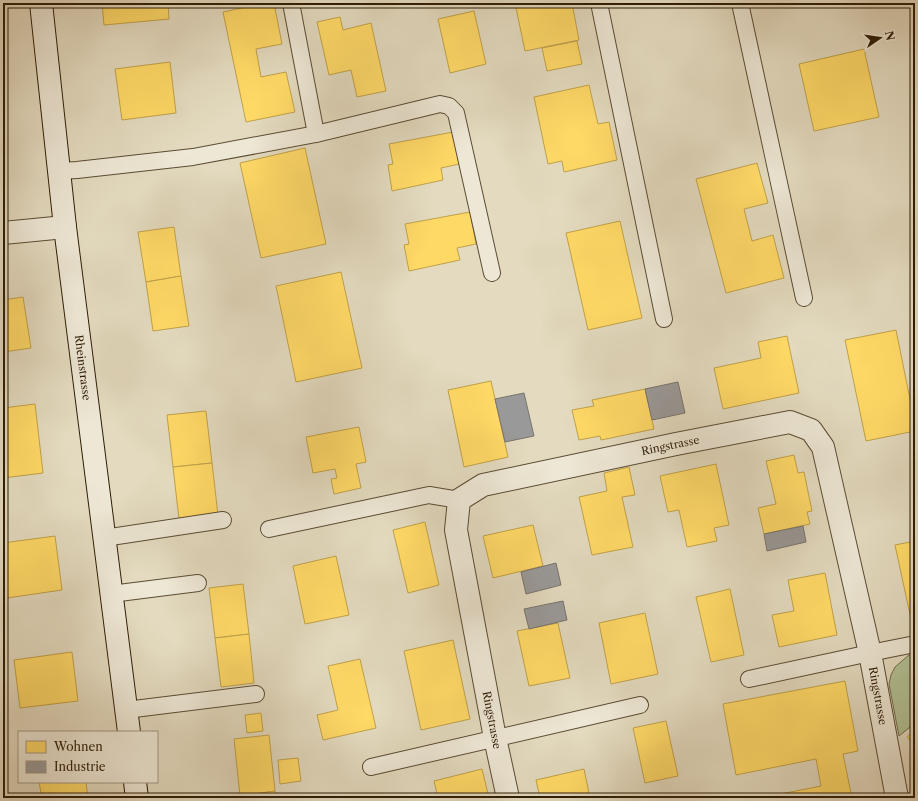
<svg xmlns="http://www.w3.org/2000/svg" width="918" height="801" font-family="'Libre Caslon Text',serif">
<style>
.green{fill:#b2c094;stroke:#706e4d}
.homes{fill:#ffd966;stroke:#c0a149}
.industry{fill:#999;stroke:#79746d}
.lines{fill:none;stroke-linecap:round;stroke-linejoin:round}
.lane-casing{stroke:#5b4c34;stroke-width:18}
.street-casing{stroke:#5b4c34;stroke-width:24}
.secondary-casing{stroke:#2e1d06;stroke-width:24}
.lane{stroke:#ede7d5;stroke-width:16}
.street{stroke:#ede7d5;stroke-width:22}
.secondary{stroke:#ede7d5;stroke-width:22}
.labels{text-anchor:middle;stroke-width:4;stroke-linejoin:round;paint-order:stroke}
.street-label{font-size:11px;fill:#2e1d06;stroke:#ede7d5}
</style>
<rect width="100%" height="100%" fill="#e3dabf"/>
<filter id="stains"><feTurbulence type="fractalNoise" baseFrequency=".005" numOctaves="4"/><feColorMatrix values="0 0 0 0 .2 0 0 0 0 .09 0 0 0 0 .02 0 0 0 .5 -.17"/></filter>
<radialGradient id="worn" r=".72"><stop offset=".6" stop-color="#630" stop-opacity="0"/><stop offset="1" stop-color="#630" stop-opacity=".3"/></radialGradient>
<path class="green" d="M 915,654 L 915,723 L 899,736 L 889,684 L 891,675 L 895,667 L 909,655 Z"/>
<g class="homes">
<path d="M 102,3 L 168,3 L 169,19 L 104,25 Z"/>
<path d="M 265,3 L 274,3 L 282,44 L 256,49 L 261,77 L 286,72 L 295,112 L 246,122 L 223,12 Z"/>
<path d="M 515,3 L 572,3 L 579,40 L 525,51 Z"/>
<path d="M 474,11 L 486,64 L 450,73 L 438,19 Z"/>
<path d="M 340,17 L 343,30 L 371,23 L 386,91 L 357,97 L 351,70 L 329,75 L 317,22 Z"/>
<path d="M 577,41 L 582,64 L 547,71 L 542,48 Z"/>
<path d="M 864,49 L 879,117 L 814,131 L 799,64 Z"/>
<path d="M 170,62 L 176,113 L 122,120 L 115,69 Z"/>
<path d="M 589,85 L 598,124 L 609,122 L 617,160 L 564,172 L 562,161 L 548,164 L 534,97 Z"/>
<path d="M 453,132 L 459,164 L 441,168 L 443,180 L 392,191 L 388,165 L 393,164 L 389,144 Z"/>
<path d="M 305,148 L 326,244 L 261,258 L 240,163 Z"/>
<path d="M 757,163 L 768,203 L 744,209 L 752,241 L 773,235 L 784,278 L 726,293 L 696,179 Z"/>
<path d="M 470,212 L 476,244 L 457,248 L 460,260 L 409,271 L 404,245 L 409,244 L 405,224 Z"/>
<path d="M 620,221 L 642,318 L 588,330 L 566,233 Z"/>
<path d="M 174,227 L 181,276 L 146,282 L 138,232 Z"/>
<path d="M 341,272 L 362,368 L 296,382 L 276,286 Z"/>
<path d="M 181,276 L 189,326 L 153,331 L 146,282 Z"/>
<path d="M 23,297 L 31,348 L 3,352 L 3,300 Z"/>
<path d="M 896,330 L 915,424 L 915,431 L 866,441 L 845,340 Z"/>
<path d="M 787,336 L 799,393 L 723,409 L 714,368 L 761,358 L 758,342 Z"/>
<path d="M 491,381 L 508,457 L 464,467 L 448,390 Z"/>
<path d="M 645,389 L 654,429 L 601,440 L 600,436 L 579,440 L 572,410 L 594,406 L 592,400 Z"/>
<path d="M 35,404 L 43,473 L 3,478 L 3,408 Z"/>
<path d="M 206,411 L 212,463 L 173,467 L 167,415 Z"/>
<path d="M 359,427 L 366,462 L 356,464 L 361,488 L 334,494 L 331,479 L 337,478 L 335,469 L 313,473 L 306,437 Z"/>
<path d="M 794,455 L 798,473 L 804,472 L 812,511 L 807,512 L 810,524 L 764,534 L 758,508 L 776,504 L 766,461 Z"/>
<path d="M 212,463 L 218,515 L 179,519 L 173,467 Z"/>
<path d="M 716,464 L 729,525 L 714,528 L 717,541 L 687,547 L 679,510 L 668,512 L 660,476 Z"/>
<path d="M 629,467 L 635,495 L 622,497 L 633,547 L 592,555 L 579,497 L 607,491 L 604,473 Z"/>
<path d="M 425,522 L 439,585 L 408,593 L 393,530 Z"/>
<path d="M 533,525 L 543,566 L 493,578 L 483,536 Z"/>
<path d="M 55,536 L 62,590 L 7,598 L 3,566 L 3,543 Z"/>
<path d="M 915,541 L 915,618 L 911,619 L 895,545 Z"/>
<path d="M 336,556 L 349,615 L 305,624 L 293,566 Z"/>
<path d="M 825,573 L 837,635 L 779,647 L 772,615 L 794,611 L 788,580 Z"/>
<path d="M 243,584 L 249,634 L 215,638 L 209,588 Z"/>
<path d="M 730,589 L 744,655 L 711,662 L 696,597 Z"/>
<path d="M 645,613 L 658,674 L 611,684 L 599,623 Z"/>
<path d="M 558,623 L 570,678 L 529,686 L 517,631 Z"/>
<path d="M 249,634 L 254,683 L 221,687 L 215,638 Z"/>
<path d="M 453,640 L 470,719 L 421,730 L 404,651 Z"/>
<path d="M 72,652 L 78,701 L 20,708 L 14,660 Z"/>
<path d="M 360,659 L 376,728 L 323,740 L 317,715 L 338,710 L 328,666 Z"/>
<path d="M 845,681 L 858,751 L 843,754 L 852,798 L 760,798 L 821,786 L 816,759 L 736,775 L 723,704 Z"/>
<path d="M 261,713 L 263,731 L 247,733 L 245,715 Z"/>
<path d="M 666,721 L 678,776 L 645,783 L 633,728 Z"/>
<path d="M 915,730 L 915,746 L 907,737 Z"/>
<path d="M 269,735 L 275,791 L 240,796 L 234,739 Z"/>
<path d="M 298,758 L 301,781 L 280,784 L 278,760 Z"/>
<path d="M 482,769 L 489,798 L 438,798 L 434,781 Z"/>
<path d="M 584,769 L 590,798 L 540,798 L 536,780 Z"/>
<path d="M 39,782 L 86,782 L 88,798 L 42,798 Z"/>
<path d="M 275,791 L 276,798 L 240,798 L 240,796 Z"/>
<path d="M 380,793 L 381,798 L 356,798 Z"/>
</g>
<g class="industry">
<path d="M 678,382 L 685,413 L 652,420 L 645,389 Z"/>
<path d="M 524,393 L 534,436 L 505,442 L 495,399 Z"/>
<path d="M 803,526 L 806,542 L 767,551 L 764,534 Z"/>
<path d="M 556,563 L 561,585 L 526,594 L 521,572 Z"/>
<path d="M 563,601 L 567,620 L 529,629 L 524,609 Z"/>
</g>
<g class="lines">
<defs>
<g id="lane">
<path d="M 291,3 L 316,134"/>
<path d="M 599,3 L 664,319"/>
<path d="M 740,3 L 804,298"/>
<path d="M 59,171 L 77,170 L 193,157 L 316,134 L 440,104 L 449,106 L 456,113 L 492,273"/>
<path d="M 269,529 L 429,495 L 459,500"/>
<path d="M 104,538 L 223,520"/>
<path d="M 111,594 L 198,583"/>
<path d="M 749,679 L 870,653 L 915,644"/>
<path d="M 126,710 L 256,694"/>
<path d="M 371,767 L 640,705"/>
</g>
<g id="street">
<path d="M 3,233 L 65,227"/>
<path id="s1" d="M 508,798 L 495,738 L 456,530 L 459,500 L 483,485 L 676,444 L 790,422 L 811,430 L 823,447 L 870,653 L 897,798"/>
</g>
<g id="secondary">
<path id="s2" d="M 41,3 L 65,227 L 129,732"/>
<path d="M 135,782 L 137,798"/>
</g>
</defs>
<use href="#lane" class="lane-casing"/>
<use href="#street" class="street-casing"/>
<use href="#secondary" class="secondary-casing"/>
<use href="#lane" class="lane"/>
<use href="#street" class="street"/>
<use href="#secondary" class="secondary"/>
</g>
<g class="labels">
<g class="street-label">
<text dy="4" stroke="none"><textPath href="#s2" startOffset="367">Rheinstrasse</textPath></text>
<text dy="4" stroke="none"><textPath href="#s1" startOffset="523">Ringstrasse</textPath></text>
<text dy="4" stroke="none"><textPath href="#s1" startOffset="943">Ringstrasse</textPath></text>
<text transform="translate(492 720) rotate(79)" y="4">Ringstrasse</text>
</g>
</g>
<rect width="918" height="801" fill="none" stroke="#e3dabf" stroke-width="16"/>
<rect x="4" y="4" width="910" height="793" fill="none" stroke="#2e1d06" stroke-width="2"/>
<rect x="8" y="8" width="902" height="785" fill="none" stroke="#2e1d06"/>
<rect x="18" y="731" width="140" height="52" fill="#ede7d5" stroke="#a19682"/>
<rect x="26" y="741" width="20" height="12" fill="#ffd966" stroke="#a19682"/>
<text x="54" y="751" font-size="12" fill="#2e1d06">Wohnen</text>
<rect x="26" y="761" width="20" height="12" fill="#999999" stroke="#a19682"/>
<text x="54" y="771" font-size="12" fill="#2e1d06">Industrie</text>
<g transform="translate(880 38) rotate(77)" stroke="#ede7d5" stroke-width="3" paint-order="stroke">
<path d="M0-3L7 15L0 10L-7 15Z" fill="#2e1d06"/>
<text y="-6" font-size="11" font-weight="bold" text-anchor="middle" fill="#2e1d06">N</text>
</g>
<rect width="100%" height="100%" filter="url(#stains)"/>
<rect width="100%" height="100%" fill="url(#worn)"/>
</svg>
